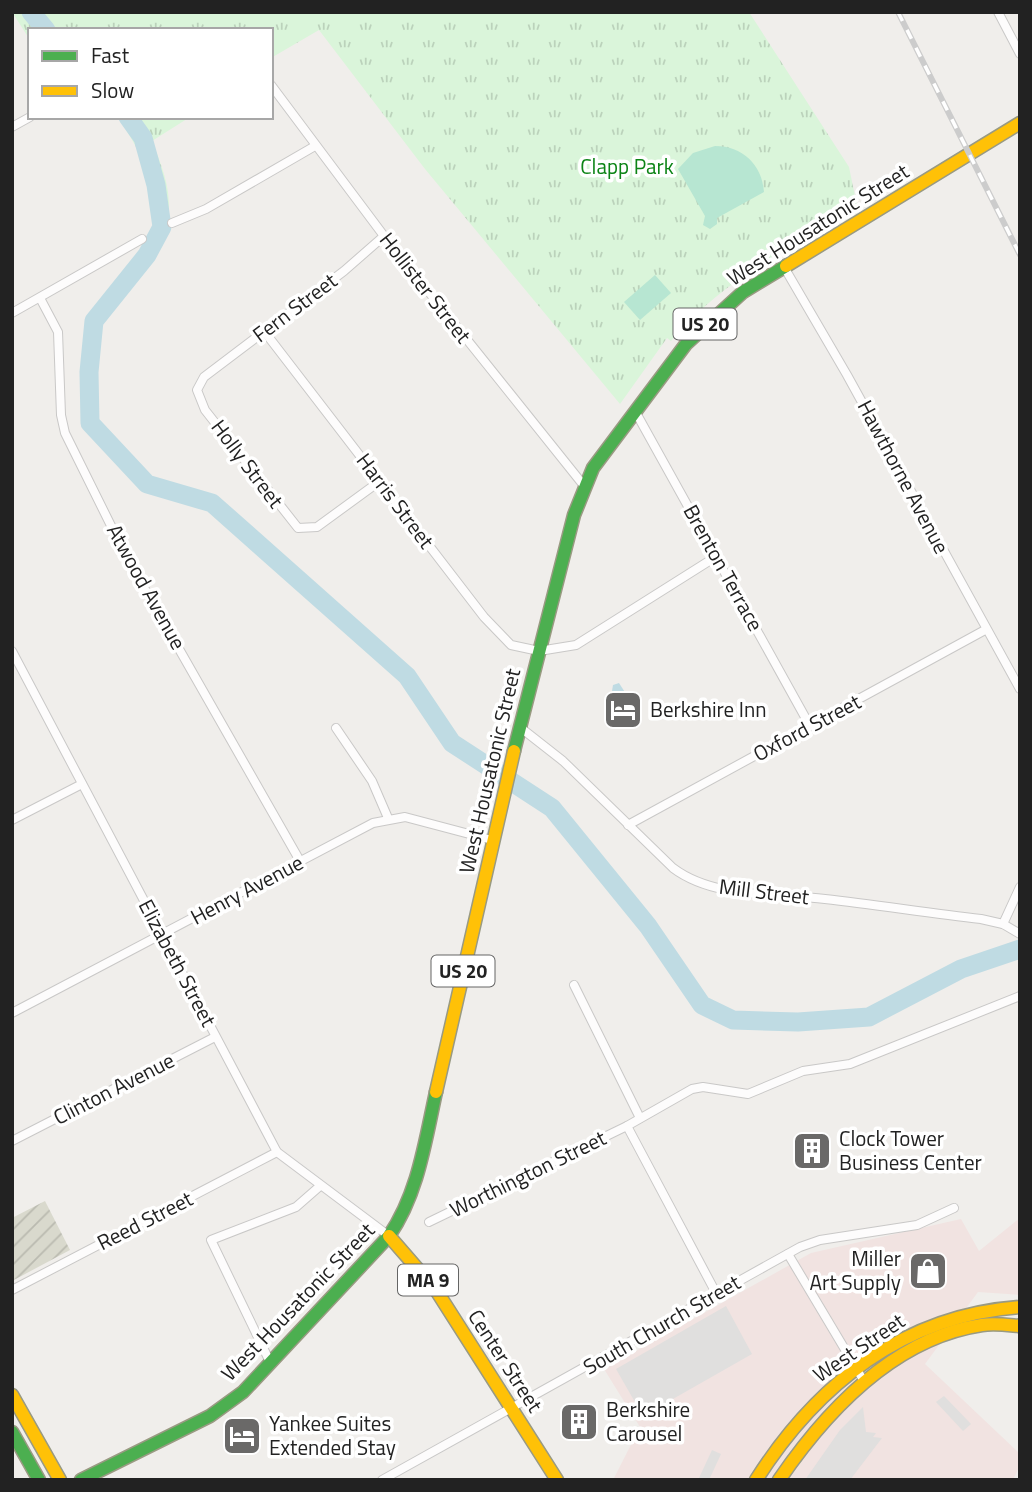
<svg xmlns="http://www.w3.org/2000/svg" width="1032" height="1492" font-family="'Titillium Web',sans-serif">
<style>
.commercial{fill:#f1e3e1}
.construction{fill:url(#construction-furrows)}
.park{fill:url(#park-tufts)}
.pitch{fill:#b7e6d2}
.parking{fill:#e0dfde}
.water{fill:#bfdbe3}
.lines{fill:none;stroke-linecap:round;stroke-linejoin:round}
.river{stroke:#bfdbe3;stroke-width:19}
.street-casing{stroke:#c9c8c7;stroke-width:10}
.fast-casing{stroke:#999a82;stroke-width:15}
.slow-casing{stroke:#999a82;stroke-width:15}
.street{stroke:#fdfcfc;stroke-width:8}
.fast{stroke:#4caf50;stroke-width:12}
.slow{stroke:#ffc107;stroke-width:12}
.rail-casing{stroke:#ccc;stroke-width:6}
.rail{stroke:#fff;stroke-width:3.5;stroke-dasharray:10;stroke-linecap:butt}
.labels{text-anchor:middle;stroke-width:7;stroke-linejoin:round;paint-order:stroke}
.shield{fill:#fff;stroke:#646464;stroke-width:2}
.shield-label{font-size:19px;font-weight:bold;fill:#222}
.park-label{font-size:21px;fill:#0c8416;stroke:#fff}
.street-label{font-size:21px;fill:#222;stroke:#fff}
.poi-label{font-size:21px;fill:#222;stroke:#fff;text-anchor:start}
</style>
<defs>
<pattern id="construction-furrows" width="10" height="10" patternUnits="userSpaceOnUse" patternTransform="scale(1.75)"><rect width="10" height="10" fill="#d9d9cd"/><path d="M-1 1l2-2M0 10L10 0M9 11l2-2" fill="none" stroke="#babab0"/></pattern>
<pattern id="park-tufts" width="24" height="20" patternUnits="userSpaceOnUse" patternTransform="scale(1.75)"><rect width="24" height="20" fill="#daf5da"/><path d="M3 7l-1-3M5 7V3M7 7l1-3M15 17l-1-3M17 17v-4M19 17l1-3" fill="none" stroke="#bbd2bb"/></pattern>
</defs>
<rect width="100%" height="100%" fill="#f0eeeb"/>
<path class="commercial" d="M 1020,1218 L 1020,1295 L 978,1292 L 925,1364 L 1020,1454 L 1020,1465 L 1013,1480 L 613,1480 L 640,1427 L 604,1369 L 811,1253 L 961,1219 L 979,1251 Z"/>
<path class="construction" d="M 45,1201 L 70,1250 L 12,1281 L 12,1218 Z"/>
<g class="park">
<path d="M 12,12 L 749,12 L 849,167 L 857,206 C 792,246 721,281 671,341 L 667,338 L 620,404 L 425,169 L 319,30 L 271,58 L 271,30 L 30,30 L 30,40 Z"/>
<path d="M 118,117 L 190,117 L 152,141 C 161,164 170,185 169,211 L 152,220 C 163,187 135,144 118,117 Z"/>
</g>
<g class="pitch">
<path d="M 715,146 C 742,146 762,164 764,192 L 717,218 L 717,224 L 710,229 L 703,225 L 705,216 L 678,169 L 693,153 Z"/>
<path d="M 655,275 L 671,293 L 640,320 L 624,302 Z"/>
</g>
<g class="parking">
<path d="M 726,1306 L 752,1354 L 643,1416 L 616,1369 Z"/>
<path d="M 944,1396 L 971,1424 L 963,1431 L 936,1402 Z"/>
<path d="M 863,1407 L 866,1432 L 876,1433 L 873,1437 L 882,1438 L 850,1480 L 805,1480 L 840,1430 Z"/>
<path d="M 712,1450 L 721,1454 L 709,1480 L 701,1480 L 699,1478 Z"/>
</g>
<path class="water" d="M 619,683 L 630,700 L 627,709 L 620,706 L 612,691 L 613,685 Z"/>
<g class="lines">
<g class="river">
<path d="M 31,12 L 46,30"/>
<path d="M 128,117 L 143,138 L 156,185 L 162,227 L 147,255 L 94,321 L 89,372 L 90,423 L 147,484 L 212,503 L 407,676 L 452,743 L 552,808 L 648,926 L 702,1005 L 733,1020 L 798,1022 L 869,1017 L 961,969 L 1020,949"/>
</g>
<defs>
<g id="street">
<path d="M 998,12 L 1020,54"/>
<path d="M 271,85 L 384,236 L 585,487"/>
<path d="M 12,127 L 30,117"/>
<path d="M 172,223 L 206,209 L 315,146"/>
<path d="M 784,267 L 847,375 L 1020,689"/>
<path d="M 40,298 L 58,332 L 61,415 L 65,433 L 126,556 L 300,861"/>
<path d="M 12,313 L 142,239"/>
<path d="M 264,331 L 484,617 L 511,645 L 539,651 L 576,645 L 717,556"/>
<path d="M 635,411 L 810,726"/>
<path d="M 380,481 L 317,527 L 298,528 L 205,410 L 197,390 L 204,377 L 344,271 L 384,236"/>
<path d="M 12,651 L 277,1152 L 389,1236"/>
<path d="M 336,728 L 372,781 L 388,818"/>
<path d="M 521,728 L 563,761 L 673,868 C 714,899 776,893 825,899 C 877,905 929,913 981,919 L 1003,924 L 1020,934"/>
<path d="M 12,820 L 82,784"/>
<path d="M 628,825 L 985,630"/>
<path d="M 1003,924 L 1020,887"/>
<path d="M 574,985 L 640,1118"/>
<path d="M 12,1013 L 373,823 L 405,817 L 492,840"/>
<path d="M 12,1141 L 215,1037"/>
<path d="M 429,1222 L 627,1126"/>
<path d="M 788,1254 L 865,1383"/>
<path d="M 12,1290 L 277,1152"/>
<path d="M 716,1293 L 627,1126 L 692,1089 L 703,1087 L 748,1094 L 803,1071 L 850,1064 L 1020,996"/>
<path d="M 270,1362 L 211,1240 L 296,1207 L 320,1186"/>
<path d="M 382,1480 L 800,1247 L 820,1240 L 917,1225 L 954,1208"/>
</g>
<g id="fast">
<path d="M 514,751 L 574,515 L 593,468 L 686,344 L 743,292 L 786,266"/>
<path d="M 12,1432 L 39,1480"/>
<path d="M 81,1480 L 210,1416 L 243,1392 L 389,1236 C 418,1194 425,1142 436,1092"/>
</g>
<g id="slow">
<path d="M 786,266 L 1020,123"/>
<path d="M 436,1092 L 514,751"/>
<path d="M 389,1236 L 436,1290 L 557,1480"/>
<path d="M 12,1395 L 60,1480"/>
<path d="M 756,1480 C 817,1384 904,1315 1020,1307"/>
<path d="M 779,1480 C 827,1410 894,1338 982,1325 C 994,1323 1008,1325 1020,1326"/>
</g>
</defs>
<use href="#street" class="street-casing"/>
<use href="#fast" class="fast-casing"/>
<use href="#slow" class="slow-casing"/>
<use href="#street" class="street"/>
<use href="#fast" class="fast"/>
<use href="#slow" class="slow"/>
<defs>
<path id="rail" d="M 898,12 L 1020,255"/>
</defs>
<use href="#rail" class="rail-casing"/>
<use href="#rail" class="rail"/>
</g>
<defs>
<symbol id="hotel-square" viewBox="-11 -11 22 22"><rect x="-9" y="-9" width="18" height="18" rx="4" fill="#6a6968" stroke="#fff"/><path d="M-6-4.5h1.5V1H6V5H4.5V3h-9V5H-6ZM-4 0a1.8 1.8 0 1 1 3.6 0ZM.5 0V-2.5h3Q6-2.5 6 0Z" fill="#fff"/></symbol>
<symbol id="building-square" viewBox="-11 -11 22 22"><rect x="-9" y="-9" width="18" height="18" rx="4" fill="#6a6968" stroke="#fff"/><path d="M-4-6H4V6H1V3H-1V6H-4ZM-2.5-4.3h1.7v1.8h-1.7ZM.8-4.3h1.7v1.8H.8ZM-2.5-1h1.7V.8h-1.7ZM.8-1h1.7V.8H.8Z" fill="#fff"/></symbol>
<symbol id="shop-square" viewBox="-11 -11 22 22"><rect x="-9" y="-9" width="18" height="18" rx="4" fill="#6a6968" stroke="#fff"/><path d="M-5-2.5h2.3a2.7 3.5 0 0 1 5.4 0H5L5.5 6h-11ZM-1.5-2.5h3a1.5 2.3 0 0 0-3 0Z" fill="#fff"/></symbol>
</defs>
<g fill-rule="evenodd">
<use href="#hotel-square" x="601" y="688" width="44" height="44"/>
<use href="#building-square" x="790" y="1129" width="44" height="44"/>
<use href="#shop-square" x="906" y="1249" width="44" height="44"/>
<use href="#building-square" x="557" y="1400" width="44" height="44"/>
<use href="#hotel-square" x="220" y="1414" width="44" height="44"/>
</g>
<g class="labels">
<g class="shield">
<rect x="673.5" y="308.5" width="63" height="31" rx="5"/>
<rect x="431.5" y="955.5" width="63" height="31" rx="5"/>
<rect x="398" y="1264.5" width="60" height="31" rx="5"/>
</g>
<g class="shield-label">
<text x="705" y="331">US 20</text>
<text x="463" y="978">US 20</text>
<text x="428" y="1287">MA 9</text>
</g>
<g class="park-label">
<text x="627" y="174">Clapp Park</text>
</g>
<g class="street-label">
<text transform="translate(818 225) rotate(-32)" y="7">West Housatonic Street</text>
<text transform="translate(425 288) rotate(52)" y="7">Hollister Street</text>
<text transform="translate(295 308) rotate(-37)" y="7">Fern Street</text>
<text transform="translate(247 464) rotate(53)" y="7">Holly Street</text>
<text transform="translate(903 477) rotate(62)" y="7">Hawthorne Avenue</text>
<text transform="translate(395 501) rotate(53)" y="7">Harris Street</text>
<text transform="translate(723 568) rotate(61)" y="7">Brenton Terrace</text>
<text transform="translate(146 587) rotate(61)" y="7">Atwood Avenue</text>
<text transform="translate(807 728) rotate(-28)" y="7">Oxford Street</text>
<text transform="translate(490 771) rotate(-77)" y="7">West Housatonic Street</text>
<text transform="translate(247 890) rotate(-28)" y="7">Henry Avenue</text>
<text transform="translate(764 892) rotate(7)" y="7">Mill Street</text>
<text transform="translate(177 963) rotate(62)" y="7">Elizabeth Street</text>
<text transform="translate(114 1089) rotate(-27)" y="7">Clinton Avenue</text>
<text transform="translate(528 1174) rotate(-26)" y="7">Worthington Street</text>
<text transform="translate(145 1221) rotate(-27)" y="7">Reed Street</text>
<text transform="translate(298 1302) rotate(-46)" y="7">West Housatonic Street</text>
<text transform="translate(662 1325) rotate(-30)" y="7">South Church Street</text>
<text transform="translate(859 1348) rotate(-34)" y="7">West Street</text>
<text transform="translate(505 1361) rotate(57)" y="7">Center Street</text>
</g>
<g class="poi-label">
<text x="650" y="717">Berkshire Inn</text>
<text x="839" y="1146">Clock Tower<tspan x="839" dy="24">Business Center</tspan></text>
<text x="901" y="1266" text-anchor="end">Miller<tspan x="901" dy="24">Art Supply</tspan></text>
<text x="606" y="1417">Berkshire<tspan x="606" dy="24">Carousel</tspan></text>
<text x="269" y="1431">Yankee Suites<tspan x="269" dy="24">Extended Stay</tspan></text>
</g>
</g>
<rect width="1032" height="1492" fill="none" stroke="#222222" stroke-width="28"/>
<rect x="28" y="28" width="245" height="91" fill="#ffffff" stroke="#a7a7a7" stroke-width="2"/>
<rect x="42" y="51" width="35" height="10" fill="#4caf50" stroke="#a7a7a7" stroke-width="2"/>
<text x="91" y="63" font-size="21" fill="#222222">Fast</text>
<rect x="42" y="86" width="35" height="10" fill="#ffc107" stroke="#a7a7a7" stroke-width="2"/>
<text x="91" y="98" font-size="21" fill="#222222">Slow</text>
</svg>
